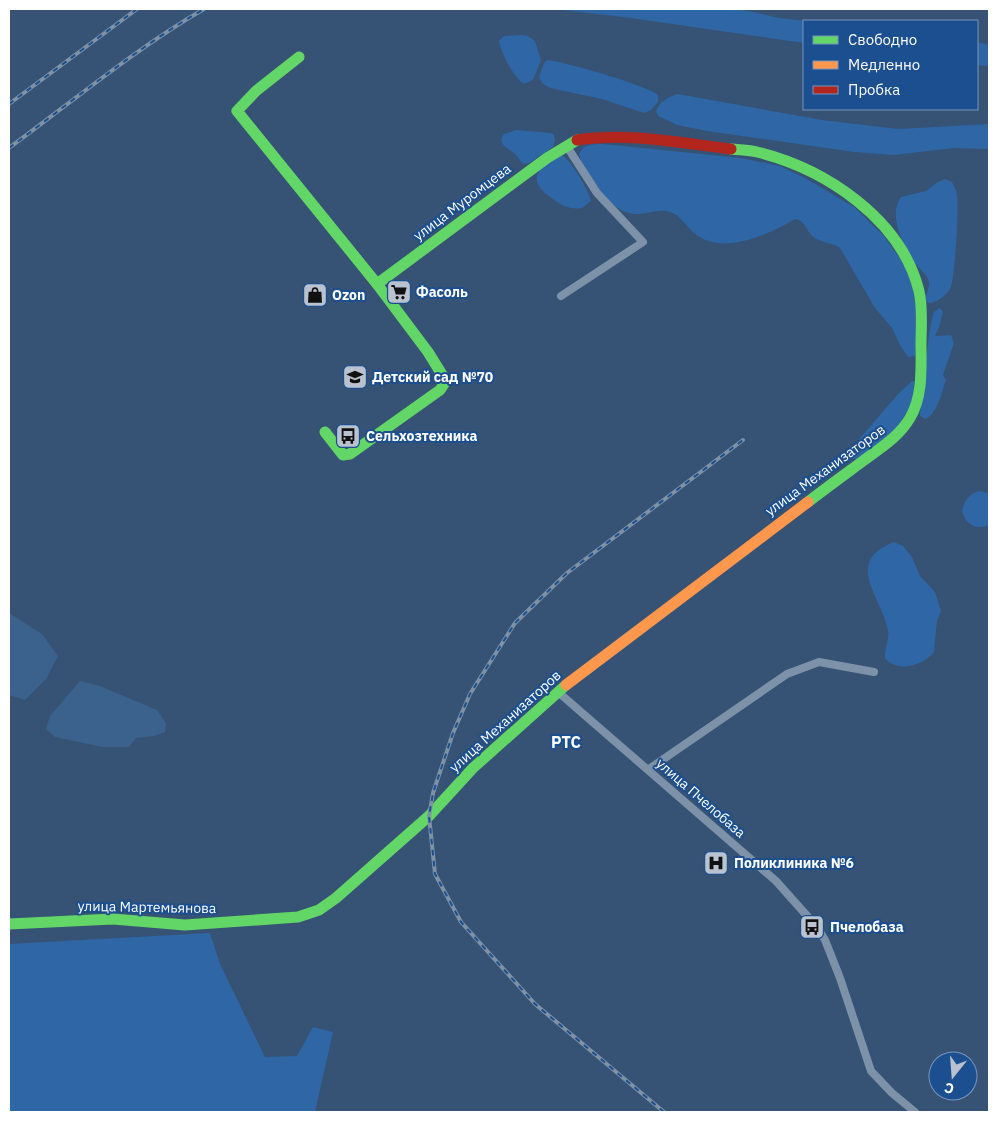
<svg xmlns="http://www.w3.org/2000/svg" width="998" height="1121" font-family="'IBM Plex Sans',sans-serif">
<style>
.green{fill:#2f66a5}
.water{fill:#3b618d}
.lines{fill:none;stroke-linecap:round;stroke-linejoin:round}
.street{stroke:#7d92a8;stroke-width:8}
.fast{stroke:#63d668;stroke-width:11}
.slow{stroke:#ff974d;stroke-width:11}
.jam{stroke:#b3261e;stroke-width:11}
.rail-casing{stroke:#7e92a7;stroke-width:4}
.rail{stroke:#1b4f8f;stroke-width:2;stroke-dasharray:5.5;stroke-linecap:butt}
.labels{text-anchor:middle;stroke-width:4;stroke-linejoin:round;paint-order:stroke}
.street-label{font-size:14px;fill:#fff;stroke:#1b4f8f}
.poi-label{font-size:14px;font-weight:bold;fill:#fff;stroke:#1b4f8f;text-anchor:start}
.quarter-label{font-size:16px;font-weight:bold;fill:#fff;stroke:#1b4f8f}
</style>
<rect width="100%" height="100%" fill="#365274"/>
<g class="green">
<path d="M 554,9 L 740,9 L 779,18 L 807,21 L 804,21 L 804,43 L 631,18 Z"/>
<path d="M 522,35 L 528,36 L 535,41 L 541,60 L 534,78 L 531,81 L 524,84 C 515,80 500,51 499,41 L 504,36 Z"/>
<path d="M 977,42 L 989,45 L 989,66 L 977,65 Z"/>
<path d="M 547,60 C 563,61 649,86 658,95 L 658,102 L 651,110 L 644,113 L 602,99 L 550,88 L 542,83 L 539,77 L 544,63 Z"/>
<path d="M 678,94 L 822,120 L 898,129 L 989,124 L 989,149 L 954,148 L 894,155 L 854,152 L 707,131 L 677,125 L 658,116 L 656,111 C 661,101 667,97 678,94 Z"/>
<path d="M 516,130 L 551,133 L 554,135 L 555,140 L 553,147 L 529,163 L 523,164 C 520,161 518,157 515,154 C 508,147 496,145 504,134 Z"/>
<path d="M 603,144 L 741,158 L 780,166 L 805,178 L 854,207 L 884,236 L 901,260 L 909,276 L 913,286 L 916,306 L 916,348 L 915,356 L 908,357 L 900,345 L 892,328 L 875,308 L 840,248 C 832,242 820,243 812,236 C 806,230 805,220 795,219 C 768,235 720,257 693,232 C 686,226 680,215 670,212 C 660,208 647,214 637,214 C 611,215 586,176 579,155 C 582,144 593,144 603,144 Z"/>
<path d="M 562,155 C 571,160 589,191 591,201 L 582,208 C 571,210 562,206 553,199 C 524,180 538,167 562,155 Z"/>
<path d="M 945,179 L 952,182 C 954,186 957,191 957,196 C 959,207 955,281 950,289 C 947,295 936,303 929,303 L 926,301 C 925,294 930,288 929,282 C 927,274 919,269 915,263 C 904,247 887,215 901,197 L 926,191 L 938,182 Z"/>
<path d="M 940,308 L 943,312 L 939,327 L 935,336 L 951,335 L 954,343 L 944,372 L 943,376 L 946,379 C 943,390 936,416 925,419 L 920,416 L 920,413 L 929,334 L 933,314 L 935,311 Z"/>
<path d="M 912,381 L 915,381 L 914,400 L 895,431 L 857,459 L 851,459 L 849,451 L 898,394 Z"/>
<path d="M 979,491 L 989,493 L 989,525 C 975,530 966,525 962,511 C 964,501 969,494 979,491 Z"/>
<path d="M 894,542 L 903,546 L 912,557 L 920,576 L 935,592 L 941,611 L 937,621 L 934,652 C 923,666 897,673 885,658 C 884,649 890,639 888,630 C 881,595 843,562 894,542 Z"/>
<path d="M 210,933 L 220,964 L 265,1057 L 297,1056 L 313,1027 L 333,1032 L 315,1112 L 9,1112 L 9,944 Z"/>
</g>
<g class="water">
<path d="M 9,613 L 42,634 L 58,656 L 46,679 L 25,700 L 9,695 Z"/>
<path d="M 80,681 L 100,686 L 157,710 L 166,723 L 165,732 L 154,736 L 136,738 L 129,747 L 102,747 L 55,737 L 46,729 L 50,716 Z"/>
</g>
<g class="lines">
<g class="street">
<path d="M 561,296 L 643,242 L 597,193 L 566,145"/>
<path d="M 558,692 L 776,881 L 817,927 L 825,940 L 840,978 L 871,1071 L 892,1093 L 915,1112"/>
<path d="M 649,769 L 787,674 L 819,662 L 874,672"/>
</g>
<g class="fast">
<path d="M 299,57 L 256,91 L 237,111 L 377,284 L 428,352 L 446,381 L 440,390 L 350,454 L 343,455 L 325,432"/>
<path d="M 731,149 C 739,150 749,150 757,152 C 826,169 901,219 919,291 C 923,308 921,327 921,344 C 921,369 923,396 910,418 C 898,438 880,448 863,461 C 844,475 826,488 808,502"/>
<path d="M 377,284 L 547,158 L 577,140"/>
<path d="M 9,924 L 113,919 L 185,925 L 298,917 L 319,910 L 336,898 L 429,816 L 473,768 L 566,685"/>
</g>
<path class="slow" d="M 566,685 L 808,502"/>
<path class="jam" d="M 577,140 C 627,132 681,143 731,149"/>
<defs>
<g id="rail">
<path d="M 9,104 L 137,9"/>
<path d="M 9,148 C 73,101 135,49 204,9"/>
<path d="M 664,1112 L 535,1004 L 461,922 L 435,874 L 429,816 L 433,793 L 453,733 L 470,694 L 515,623 L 567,573 L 743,440"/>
</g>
</defs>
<use href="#rail" class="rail-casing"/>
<use href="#rail" class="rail"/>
</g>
<defs>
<symbol id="supermarket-square" viewBox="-11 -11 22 22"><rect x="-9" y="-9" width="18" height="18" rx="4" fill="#b9c2ce" stroke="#1b4f8f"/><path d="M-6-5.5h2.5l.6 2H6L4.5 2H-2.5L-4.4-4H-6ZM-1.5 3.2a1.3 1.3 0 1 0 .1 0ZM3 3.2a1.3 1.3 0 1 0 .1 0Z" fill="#111"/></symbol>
<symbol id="shop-square" viewBox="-11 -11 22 22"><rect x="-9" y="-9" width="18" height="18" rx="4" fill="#b9c2ce" stroke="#1b4f8f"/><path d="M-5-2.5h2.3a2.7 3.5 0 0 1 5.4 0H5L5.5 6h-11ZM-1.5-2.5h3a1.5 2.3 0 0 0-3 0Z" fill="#111"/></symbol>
<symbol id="school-square" viewBox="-11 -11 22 22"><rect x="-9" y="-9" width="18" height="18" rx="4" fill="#b9c2ce" stroke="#1b4f8f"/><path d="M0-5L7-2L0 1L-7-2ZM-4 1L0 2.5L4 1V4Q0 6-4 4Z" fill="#111"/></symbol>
<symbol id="bus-square" viewBox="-11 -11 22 22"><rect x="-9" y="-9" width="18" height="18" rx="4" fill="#b9c2ce" stroke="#1b4f8f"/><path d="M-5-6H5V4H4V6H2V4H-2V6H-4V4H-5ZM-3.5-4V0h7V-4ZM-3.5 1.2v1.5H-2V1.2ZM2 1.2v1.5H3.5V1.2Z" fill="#111"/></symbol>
<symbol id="hospital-square" viewBox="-11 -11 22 22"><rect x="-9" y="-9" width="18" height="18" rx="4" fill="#b9c2ce" stroke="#1b4f8f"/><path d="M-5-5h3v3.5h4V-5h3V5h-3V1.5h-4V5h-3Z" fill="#111"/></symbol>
</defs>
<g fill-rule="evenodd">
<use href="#supermarket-square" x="385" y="278" width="28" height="28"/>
<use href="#shop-square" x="301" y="281" width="28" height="28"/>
<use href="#school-square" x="341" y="363" width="28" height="28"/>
<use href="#bus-square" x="334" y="422" width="28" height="28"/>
<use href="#hospital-square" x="702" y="849" width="28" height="28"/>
<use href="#bus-square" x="798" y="913" width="28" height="28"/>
</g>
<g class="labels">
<g class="street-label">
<text transform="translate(462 202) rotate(-37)" y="5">улица Муромцева</text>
<text transform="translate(825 470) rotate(-36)" y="5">улица Механизаторов</text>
<text transform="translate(505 721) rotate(-42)" y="5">улица Механизаторов</text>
<text transform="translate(701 798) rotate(41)" y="5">улица Пчелобаза</text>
<text transform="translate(147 907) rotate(1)" y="5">улица Мартемьянова</text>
</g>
<g class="poi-label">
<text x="416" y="297">Фасоль</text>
<text x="332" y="300">Ozon</text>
<text x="372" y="382">Детский сад №70</text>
<text x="366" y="441">Сельхозтехника</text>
<text x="734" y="868">Поликлиника №6</text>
<text x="830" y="932">Пчелобаза</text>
</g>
<g class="quarter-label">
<text x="566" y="748">РТС</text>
</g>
</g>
<rect width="998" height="1121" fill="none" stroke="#ffffff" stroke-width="20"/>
<rect x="803" y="20" width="175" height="90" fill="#1b4f8f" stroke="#7695bc"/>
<rect x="813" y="36" width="25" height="8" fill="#63d668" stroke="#7695bc"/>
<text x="848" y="45" font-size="15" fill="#ffffff">Свободно</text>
<rect x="813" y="61" width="25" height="8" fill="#ff974d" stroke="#7695bc"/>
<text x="848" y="70" font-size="15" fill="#ffffff">Медленно</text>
<rect x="813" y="86" width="25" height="8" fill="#b3261e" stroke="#7695bc"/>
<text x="848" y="95" font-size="15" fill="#ffffff">Пробка</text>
<g transform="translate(953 1076) rotate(197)"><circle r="24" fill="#1b4f8f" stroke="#7695bc"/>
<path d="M0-4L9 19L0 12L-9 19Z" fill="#b9c2ce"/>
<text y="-8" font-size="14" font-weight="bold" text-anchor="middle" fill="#ffffff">С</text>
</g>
</svg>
